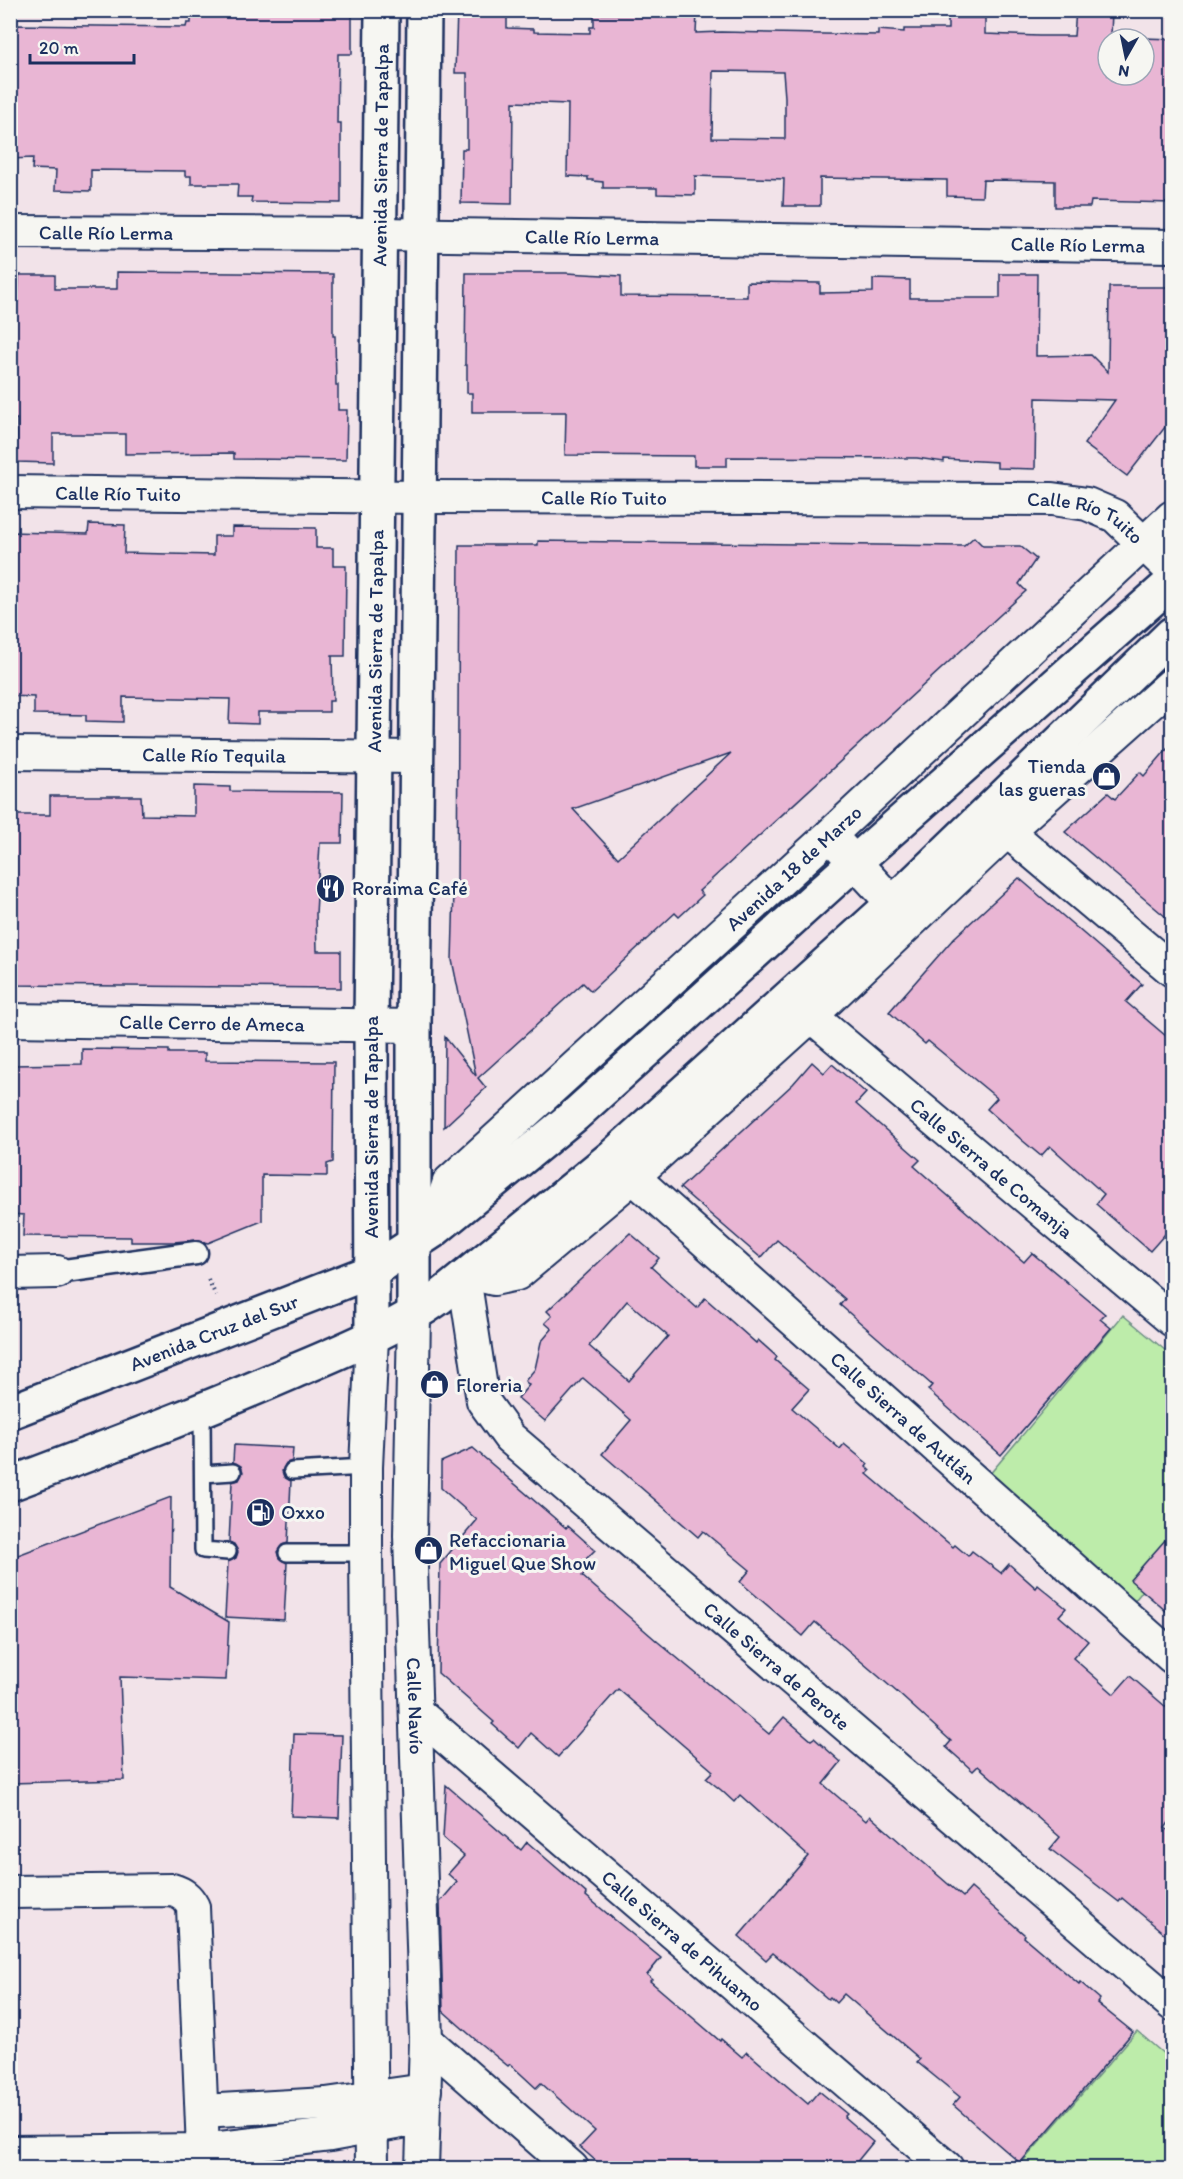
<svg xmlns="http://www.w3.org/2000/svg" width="1183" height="2179" font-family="Itim,sans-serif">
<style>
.green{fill:#bdecaa;stroke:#6c8e84;stroke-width:1.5}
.building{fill:#e9b6d4;stroke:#1b2f5e;stroke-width:1.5;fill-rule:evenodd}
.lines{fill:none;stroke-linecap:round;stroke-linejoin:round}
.service-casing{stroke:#1b2f5e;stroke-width:20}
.pedestrian-casing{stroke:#1b2f5e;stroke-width:27}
.minor-casing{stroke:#1b2f5e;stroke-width:36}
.secondary-casing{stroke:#1b2f5e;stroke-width:38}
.path{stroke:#1b2f5e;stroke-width:4;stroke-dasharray:1.5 4.5;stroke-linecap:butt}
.service{stroke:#f6f6f2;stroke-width:15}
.pedestrian{stroke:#f6f6f2;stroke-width:22}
.minor{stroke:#f6f6f2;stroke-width:32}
.secondary{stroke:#f6f6f2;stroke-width:33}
.labels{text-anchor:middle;stroke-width:6;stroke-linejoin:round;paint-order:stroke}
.street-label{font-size:20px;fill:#1b2f5e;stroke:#f6f6f2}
.poi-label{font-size:20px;fill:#1b2f5e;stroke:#f6f6f2;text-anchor:start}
</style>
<rect width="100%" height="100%" fill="#f2e3e9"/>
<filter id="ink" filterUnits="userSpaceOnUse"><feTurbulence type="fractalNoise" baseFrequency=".0167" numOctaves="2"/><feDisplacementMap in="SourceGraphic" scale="12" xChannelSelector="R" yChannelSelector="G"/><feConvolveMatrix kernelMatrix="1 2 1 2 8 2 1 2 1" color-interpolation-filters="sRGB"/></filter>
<g filter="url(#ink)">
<g class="green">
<path d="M 1123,1315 L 1172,1356 L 1172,1555 L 1132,1604 L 984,1481 Z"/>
<path d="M 1137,2031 L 1172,2061 L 1172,2168 L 1017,2168 Z"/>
</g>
<g class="building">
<path d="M 191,10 L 352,10 L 352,54 L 338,54 L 337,123 L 341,123 L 341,203 L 251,202 L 252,197 L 237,197 L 238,184 L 191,184 L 191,176 L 185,176 L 185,171 L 91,170 L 91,191 L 55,190 L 56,170 L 32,169 L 33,158 L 10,159 L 10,25 L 186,27 L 187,23 L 191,23 Z"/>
<path d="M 457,10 L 507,10 L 507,28 L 534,29 L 534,32 L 590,33 L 590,27 L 594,27 L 594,14 L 697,13 L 696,33 L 721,32 L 878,35 L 878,30 L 904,32 L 904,29 L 948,29 L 948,18 L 985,18 L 985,34 L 1039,36 L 1074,36 L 1076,10 L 1112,10 L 1111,37 L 1173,39 L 1173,203 L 1091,201 L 1090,207 L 1055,207 L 1055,181 L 983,180 L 982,197 L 947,196 L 947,180 L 820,178 L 820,206 L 783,206 L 784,179 L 695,176 L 695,195 L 657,194 L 657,188 L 603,188 L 603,182 L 593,181 L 593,180 L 588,180 L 588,177 L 567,176 L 568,104 L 513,102 L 512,204 L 461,203 L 462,149 L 467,149 L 467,73 L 455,73 ZM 1108,39 L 1144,39 L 1144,75 L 1108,75 ZM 713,71 L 783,72 L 785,97 L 785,139 L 712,138 Z"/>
<path d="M 117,272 L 333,274 L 333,336 L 335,336 L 336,385 L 338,385 L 338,410 L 347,410 L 346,460 L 234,459 L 234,453 L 125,454 L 125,434 L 53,434 L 53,463 L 17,462 L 17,419 L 10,419 L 10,301 L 18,301 L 19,275 L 55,275 L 55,289 L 117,289 Z"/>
<path d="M 466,273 L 566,273 L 621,276 L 621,296 L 747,297 L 747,282 L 820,283 L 820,293 L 873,292 L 873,279 L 910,280 L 910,298 L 1000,298 L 1000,274 L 1037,274 L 1036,356 L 1091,355 L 1108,372 L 1109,287 L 1173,287 L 1173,417 L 1127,476 L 1084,444 L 1115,400 L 1036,398 L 1035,469 L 997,468 L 997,462 L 944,459 L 944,462 L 917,458 L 727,457 L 727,466 L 694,466 L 694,456 L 565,455 L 566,412 L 472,412 L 472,393 L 467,393 L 467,365 L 465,365 Z"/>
<path d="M 89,524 L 125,525 L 124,553 L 214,555 L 214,536 L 232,536 L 232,527 L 316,528 L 316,548 L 333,548 L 333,566 L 346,566 L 345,656 L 332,656 L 333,701 L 329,701 L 329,712 L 258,712 L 258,724 L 229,723 L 230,699 L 123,697 L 123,722 L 86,721 L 86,715 L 34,714 L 34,697 L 10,696 L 10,532 L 88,534 Z"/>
<path d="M 974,537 L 983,546 L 1020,546 L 1036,559 L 1019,584 L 1026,591 L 699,891 L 703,895 L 679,917 L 675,913 L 591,991 L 583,983 L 478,1078 L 486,1088 L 444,1127 L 445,1037 L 476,1076 L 452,960 L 454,891 L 457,892 L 459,545 L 538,545 L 538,541 L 964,546 ZM 731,753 L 618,858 L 573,809 Z"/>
<path d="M 1173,742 L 1173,923 L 1065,832 L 1108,793 L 1115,799 L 1140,772 L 1144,776 Z"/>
<path d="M 194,786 L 230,787 L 230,791 L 343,792 L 342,843 L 320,843 L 316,914 L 317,951 L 341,951 L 341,988 L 10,985 L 10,827 L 13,827 L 13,815 L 50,815 L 50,796 L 141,796 L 142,815 L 194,816 Z"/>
<path d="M 1019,878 L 1142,984 L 1126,1002 L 1173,1042 L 1173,1225 L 1150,1251 L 1096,1204 L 1104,1194 L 1050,1146 L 1041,1156 L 1023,1141 L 987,1109 L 997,1098 L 928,1041 L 925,1044 L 889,1012 L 954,938 Z"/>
<path d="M 82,1049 L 169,1050 L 169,1053 L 205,1053 L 205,1061 L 334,1062 L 333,1162 L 327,1164 L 327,1176 L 262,1175 L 262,1221 L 208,1243 L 195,1240 L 174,1242 L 131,1242 L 131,1237 L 23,1236 L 24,1215 L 10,1214 L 10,1065 L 82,1064 Z"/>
<path d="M 812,1062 L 824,1073 L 832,1064 L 866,1093 L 856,1104 L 920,1160 L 914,1166 L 1024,1262 L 1032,1253 L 1105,1314 L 1100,1319 L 1111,1328 L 1001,1455 L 928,1390 L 932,1385 L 840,1305 L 845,1299 L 777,1240 L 761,1258 L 680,1188 L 793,1084 Z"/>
<path d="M 630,1233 L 659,1258 L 651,1267 L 697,1308 L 705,1298 L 756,1343 L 758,1340 L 777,1357 L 775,1360 L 809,1389 L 792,1408 L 840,1449 L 844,1444 L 868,1464 L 866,1467 L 870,1471 L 867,1474 L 953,1547 L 955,1545 L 968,1556 L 972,1551 L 1001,1573 L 1009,1564 L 1036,1588 L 1038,1585 L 1066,1608 L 1059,1616 L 1088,1641 L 1073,1658 L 1114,1694 L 1130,1676 L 1173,1713 L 1173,1817 L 1165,1828 L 1173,1834 L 1173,1941 L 1122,1898 L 1119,1902 L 1050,1849 L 1060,1837 L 978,1766 L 973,1771 L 946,1747 L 951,1741 L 898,1693 L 815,1622 L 803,1636 L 740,1582 L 750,1570 L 703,1531 L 698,1537 L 602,1454 L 631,1420 L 604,1396 L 583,1378 L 545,1421 L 518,1398 L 529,1385 L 525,1381 L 535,1369 L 541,1342 L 552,1329 L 545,1323 L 552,1316 L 547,1311 ZM 627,1301 L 668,1336 L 629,1381 L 589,1346 Z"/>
<path d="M 234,1445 L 293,1448 L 292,1461 L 286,1463 L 282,1471 L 284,1477 L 291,1481 L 288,1543 L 282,1545 L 277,1552 L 279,1558 L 287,1563 L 284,1620 L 225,1617 L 228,1562 L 236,1558 L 238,1552 L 234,1544 L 229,1542 L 232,1482 L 239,1480 L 243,1472 L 241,1466 L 233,1462 Z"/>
<path d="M 473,1448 L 566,1528 L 568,1526 L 595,1550 L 586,1559 L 592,1565 L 582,1576 L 658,1642 L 769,1734 L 784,1717 L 811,1740 L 814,1738 L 841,1762 L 823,1784 L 866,1821 L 870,1816 L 963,1897 L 971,1888 L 1025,1935 L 1024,1937 L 1079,1984 L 1080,1982 L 1100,1999 L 1097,2003 L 1133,2032 L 1020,2163 L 953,2105 L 960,2097 L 917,2062 L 920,2059 L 844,1994 L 836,2003 L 830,1997 L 828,1999 L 773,1953 L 766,1960 L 739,1936 L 808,1856 L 740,1795 L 734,1802 L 721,1790 L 706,1778 L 713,1771 L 618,1689 L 558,1757 L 531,1733 L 519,1748 L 492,1724 L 494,1722 L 438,1673 L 440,1564 L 477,1520 L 441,1488 L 441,1462 Z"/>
<path d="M 171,1497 L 170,1587 L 229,1622 L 226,1680 L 120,1677 L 124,1780 L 10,1783 L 10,1558 Z"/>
<path d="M 1173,1531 L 1173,1617 L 1130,1580 Z"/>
<path d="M 294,1734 L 342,1735 L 339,1818 L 291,1816 Z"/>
<path d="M 446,1785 L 521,1850 L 527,1842 L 587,1894 L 586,1896 L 661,1958 L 647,1975 L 652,1979 L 650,1981 L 720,2041 L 721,2039 L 742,2057 L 747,2052 L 808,2104 L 819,2091 L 847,2114 L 844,2117 L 873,2142 L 851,2169 L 605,2169 L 580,2147 L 595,2131 L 541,2083 L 536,2088 L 510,2064 L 508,2066 L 477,2041 L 443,2011 L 440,1902 L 457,1882 L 448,1874 L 464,1856 L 443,1838 Z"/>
</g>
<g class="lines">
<defs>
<g id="service">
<path d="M 202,1412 L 203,1550 L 228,1552"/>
<path d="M 292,1471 L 366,1467"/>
<path d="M 203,1474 L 233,1472"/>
<path d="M 287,1553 L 366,1553"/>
</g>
<path id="pedestrian" d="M 57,1272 L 196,1253"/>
<g id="minor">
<path id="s1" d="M 10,232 L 380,234 L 1172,246"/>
<path id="s2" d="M 10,492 L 419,497 L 1052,499 L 1087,504 L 1115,516 L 1172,571"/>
<path id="s3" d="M 10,753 L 417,757"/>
<path d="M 1007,831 L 1172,970"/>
<path d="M 836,842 L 910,922"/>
<path id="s4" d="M 811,1016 L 1172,1320"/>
<path id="s5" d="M 10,1020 L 414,1026"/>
<path id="s6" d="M 633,1177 L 1172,1657"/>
<path id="s7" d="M 433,1231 L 449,1182 L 830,835 L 1172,517"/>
<path d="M 10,1273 L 57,1272"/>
<path d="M 470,1273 L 494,1279 L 517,1274 L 633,1177 L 811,1016 L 1007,831 L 1172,684"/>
<path id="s8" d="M 464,1277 L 483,1401 L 509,1437 L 1172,2004"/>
<path id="s9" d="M 414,1316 L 410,1536 L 426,2040 L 422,2168"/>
<path id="s10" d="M 416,1712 L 947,2168"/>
<path d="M 10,1892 L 172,1890 C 182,1893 188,1897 193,1907 L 203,2150"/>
<path d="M 426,2040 L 572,2168"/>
<path d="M 202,2111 L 326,2104 L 425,2090"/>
<path d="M 10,2152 L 203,2150 L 330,2135 L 423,2118"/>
<path d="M 372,2168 L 366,1553 L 366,1467 L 372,1337"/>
</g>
<g id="secondary">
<path d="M 414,1316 L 414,1026 L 424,10"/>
<path id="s11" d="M 372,1337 L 371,1025 L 382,10"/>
<path id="s12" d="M 10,1412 L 372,1271 L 433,1231 L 575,1115 L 855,862 L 1172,582"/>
<path d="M 10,1484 C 105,1448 198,1413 290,1373 C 342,1351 394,1330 440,1297 L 613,1156 L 892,904 L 1172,634"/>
</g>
</defs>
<use href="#service" class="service-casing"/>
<use href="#pedestrian" class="pedestrian-casing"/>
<use href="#minor" class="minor-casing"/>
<use href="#secondary" class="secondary-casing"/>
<path class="path" d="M 208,1279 L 216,1296"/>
<use href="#service" class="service"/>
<use href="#pedestrian" class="pedestrian"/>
<use href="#minor" class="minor"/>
<use href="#secondary" class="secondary"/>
</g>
</g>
<defs>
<symbol id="shop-disc" viewBox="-11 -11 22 22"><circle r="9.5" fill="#1b2f5e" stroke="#f6f6f2"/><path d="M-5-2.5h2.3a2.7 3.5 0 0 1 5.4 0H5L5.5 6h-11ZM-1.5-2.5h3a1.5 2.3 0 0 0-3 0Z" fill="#fff"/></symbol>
<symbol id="restaurant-disc" viewBox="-11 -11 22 22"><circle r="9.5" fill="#1b2f5e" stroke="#f6f6f2"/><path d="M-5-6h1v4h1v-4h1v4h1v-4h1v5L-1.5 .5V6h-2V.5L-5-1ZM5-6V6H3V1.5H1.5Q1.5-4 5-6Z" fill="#fff"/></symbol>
<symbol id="fuel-disc" viewBox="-11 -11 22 22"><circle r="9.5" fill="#1b2f5e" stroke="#f6f6f2"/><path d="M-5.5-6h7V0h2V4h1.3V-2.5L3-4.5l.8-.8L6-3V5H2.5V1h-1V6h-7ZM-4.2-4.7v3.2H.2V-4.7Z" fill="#fff"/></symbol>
</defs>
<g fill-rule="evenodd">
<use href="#shop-disc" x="1090" y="760" width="33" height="33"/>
<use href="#restaurant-disc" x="314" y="872" width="33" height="33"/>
<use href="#shop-disc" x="418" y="1368" width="33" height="33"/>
<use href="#fuel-disc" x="244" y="1496" width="33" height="33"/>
<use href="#shop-disc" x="412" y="1534" width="33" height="33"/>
</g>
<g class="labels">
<g class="street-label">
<text dy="7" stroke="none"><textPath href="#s11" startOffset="1182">Avenida Sierra de Tapalpa</textPath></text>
<text dy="7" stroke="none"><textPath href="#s1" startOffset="96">Calle Río Lerma</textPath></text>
<text dy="7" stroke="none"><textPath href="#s1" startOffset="582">Calle Río Lerma</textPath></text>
<text dy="7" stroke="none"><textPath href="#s1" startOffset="1068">Calle Río Lerma</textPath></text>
<text dy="7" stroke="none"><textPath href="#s2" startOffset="108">Calle Río Tuito</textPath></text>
<text dy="7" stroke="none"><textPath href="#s2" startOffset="594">Calle Río Tuito</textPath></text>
<text dy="7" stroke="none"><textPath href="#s2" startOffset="1080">Calle Río Tuito</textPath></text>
<text dy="7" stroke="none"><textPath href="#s11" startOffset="696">Avenida Sierra de Tapalpa</textPath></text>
<text dy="7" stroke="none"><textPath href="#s3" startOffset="204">Calle Río Tequila</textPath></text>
<text dy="7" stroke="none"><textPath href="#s7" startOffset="518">Avenida 18 de Marzo</textPath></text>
<text dy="7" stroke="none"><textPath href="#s5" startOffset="202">Calle Cerro de Ameca</textPath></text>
<text transform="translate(371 1127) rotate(-90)" y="7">Avenida Sierra de Tapalpa</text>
<text dy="7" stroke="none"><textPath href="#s4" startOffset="236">Calle Sierra de Comanja</textPath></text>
<text dy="7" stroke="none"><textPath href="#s12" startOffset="219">Avenida Cruz del Sur</textPath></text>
<text dy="7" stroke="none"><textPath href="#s6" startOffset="362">Calle Sierra de Autlán</textPath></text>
<text dy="7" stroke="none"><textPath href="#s8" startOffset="522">Calle Sierra de Perote</textPath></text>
<text dy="7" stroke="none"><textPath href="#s9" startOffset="390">Calle Navío</textPath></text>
<text dy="7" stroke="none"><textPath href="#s10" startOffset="351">Calle Sierra de Pihuamo</textPath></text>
</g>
<g class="poi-label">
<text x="1086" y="773" text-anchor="end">Tienda<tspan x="1086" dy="23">las gueras</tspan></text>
<text x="352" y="895">Roraima Café</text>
<text x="456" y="1392">Floreria</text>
<text x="281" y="1519">Oxxo</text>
<text x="449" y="1547">Refaccionaria<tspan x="449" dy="23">Miguel Que Show</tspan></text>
</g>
</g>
<rect width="1183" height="2179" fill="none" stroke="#f6f6f2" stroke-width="36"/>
<rect x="18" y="18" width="1147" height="2143" fill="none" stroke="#1b2f5e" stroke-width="2" filter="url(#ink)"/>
<g transform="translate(1126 57) rotate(189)"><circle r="28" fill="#f6f6f2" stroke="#9ea6b7" stroke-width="1.5"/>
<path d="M0-4.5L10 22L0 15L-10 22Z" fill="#1b2f5e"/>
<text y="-9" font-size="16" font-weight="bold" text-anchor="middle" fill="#1b2f5e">N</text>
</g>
<path d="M30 54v9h104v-9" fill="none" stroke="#1b2f5e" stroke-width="3"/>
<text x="39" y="54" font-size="18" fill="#1b2f5e" stroke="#f6f6f2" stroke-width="4.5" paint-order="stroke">20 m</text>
</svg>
